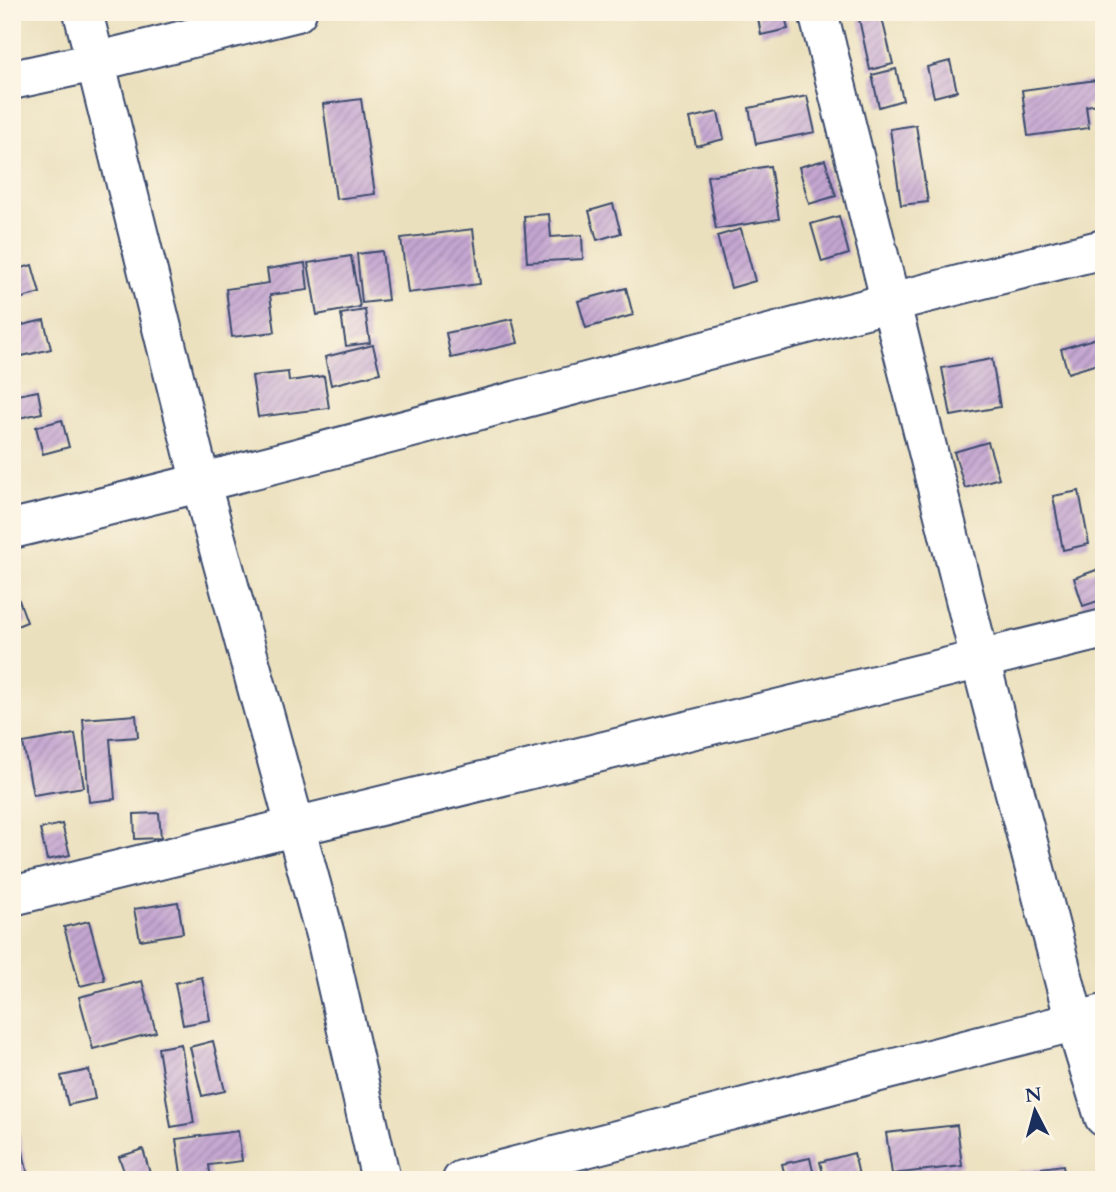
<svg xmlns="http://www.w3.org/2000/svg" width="1116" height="1192" font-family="Cardo,serif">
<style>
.building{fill:url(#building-hatch)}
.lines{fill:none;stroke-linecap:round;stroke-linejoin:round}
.minor-casing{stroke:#3a4a6c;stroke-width:42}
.minor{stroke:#fff;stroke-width:38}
</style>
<defs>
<pattern id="building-hatch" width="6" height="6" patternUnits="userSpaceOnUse" patternTransform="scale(1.75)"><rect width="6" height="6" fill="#c5a6d1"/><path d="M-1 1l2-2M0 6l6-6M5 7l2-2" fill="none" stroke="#9f88ad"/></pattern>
</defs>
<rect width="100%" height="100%" fill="#fcf5e5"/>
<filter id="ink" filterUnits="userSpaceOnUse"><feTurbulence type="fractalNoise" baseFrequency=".0143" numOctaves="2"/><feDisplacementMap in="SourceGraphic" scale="14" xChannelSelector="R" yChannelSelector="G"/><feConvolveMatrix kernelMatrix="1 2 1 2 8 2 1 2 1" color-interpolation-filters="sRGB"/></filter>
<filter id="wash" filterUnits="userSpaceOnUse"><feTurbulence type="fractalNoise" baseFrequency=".00686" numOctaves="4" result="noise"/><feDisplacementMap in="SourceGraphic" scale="28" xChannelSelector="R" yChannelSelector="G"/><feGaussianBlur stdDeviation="1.57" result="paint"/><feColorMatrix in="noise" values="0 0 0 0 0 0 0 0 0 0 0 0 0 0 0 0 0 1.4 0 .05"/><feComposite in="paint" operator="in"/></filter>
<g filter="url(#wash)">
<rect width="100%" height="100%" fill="#ebe0bd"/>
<g id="blocks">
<g class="building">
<path d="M 757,12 L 784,12 L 788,29 L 761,35 Z"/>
<path d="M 881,14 L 893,64 L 870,70 L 859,19 Z"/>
<path d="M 950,61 L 957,91 L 934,97 L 927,67 Z"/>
<path d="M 896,69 L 903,100 L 879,107 L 872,75 Z"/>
<path d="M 1104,79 L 1104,103 L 1086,106 L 1089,128 L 1028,136 L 1022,90 Z"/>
<path d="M 807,96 L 815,132 L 756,144 L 749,108 Z"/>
<path d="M 361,99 L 375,194 L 336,199 L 323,104 Z"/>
<path d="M 718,112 L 724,139 L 696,146 L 690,118 Z"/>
<path d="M 916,125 L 928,202 L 901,205 L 890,129 Z"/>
<path d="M 825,160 L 836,196 L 809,204 L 799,167 Z"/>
<path d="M 770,166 L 779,219 L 716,229 L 707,176 Z"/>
<path d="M 12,194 L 19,218 L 12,219 Z"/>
<path d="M 613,204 L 621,233 L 597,240 L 589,211 Z"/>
<path d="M 549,214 L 551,237 L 582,235 L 583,259 L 527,262 L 524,216 Z"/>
<path d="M 839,216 L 849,254 L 822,262 L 811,224 Z"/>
<path d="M 473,229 L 480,284 L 408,293 L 401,238 Z"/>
<path d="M 741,229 L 755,281 L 731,288 L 717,236 Z"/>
<path d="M 382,251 L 388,300 L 362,303 L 357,254 Z"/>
<path d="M 351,256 L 360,307 L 317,315 L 308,263 Z"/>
<path d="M 305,263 L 308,290 L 270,295 L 275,332 L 232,337 L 226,289 L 269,283 L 267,269 Z"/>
<path d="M 32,265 L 40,293 L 12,301 L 12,271 Z"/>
<path d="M 626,288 L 633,315 L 586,328 L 578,301 Z"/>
<path d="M 365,310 L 370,343 L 346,346 L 341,314 Z"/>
<path d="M 512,319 L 518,343 L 451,358 L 446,333 Z"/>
<path d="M 44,320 L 51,349 L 22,356 L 14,327 Z"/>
<path d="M 1103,336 L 1104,362 L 1068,373 L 1061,349 Z"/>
<path d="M 373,345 L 380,373 L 331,385 L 325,357 Z"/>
<path d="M 992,359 L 1000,407 L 951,416 L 942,368 Z"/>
<path d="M 288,372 L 289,381 L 324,376 L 329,408 L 258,417 L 252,376 Z"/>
<path d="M 38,391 L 42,413 L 14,419 L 12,396 Z"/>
<path d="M 62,420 L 69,447 L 43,454 L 36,427 Z"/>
<path d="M 988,442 L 999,478 L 965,488 L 954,452 Z"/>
<path d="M 1079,491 L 1089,544 L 1063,550 L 1053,496 Z"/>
<path d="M 1102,568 L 1104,599 L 1083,606 L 1074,578 Z"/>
<path d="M 19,600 L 27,622 L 12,628 L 12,602 Z"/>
<path d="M 12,714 L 19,734 L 12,736 Z"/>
<path d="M 136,715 L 138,737 L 110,739 L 115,799 L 89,802 L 83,719 Z"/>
<path d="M 75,734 L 84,787 L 33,795 L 23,743 Z"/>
<path d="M 159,813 L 161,838 L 135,839 L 134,814 Z"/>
<path d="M 62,824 L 70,855 L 47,860 L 40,829 Z"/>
<path d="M 178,902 L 183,933 L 140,940 L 134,909 Z"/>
<path d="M 89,921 L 105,980 L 80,986 L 64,927 Z"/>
<path d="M 202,977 L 210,1020 L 183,1025 L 175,983 Z"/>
<path d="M 142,981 L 156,1032 L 93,1049 L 79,997 Z"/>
<path d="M 213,1041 L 225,1091 L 202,1096 L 190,1047 Z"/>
<path d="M 181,1044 L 194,1123 L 171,1127 L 158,1048 Z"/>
<path d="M 89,1070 L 95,1099 L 68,1105 L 61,1076 Z"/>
<path d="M 12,1105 L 13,1105 L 29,1180 L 12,1180 Z"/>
<path d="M 957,1125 L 962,1166 L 892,1174 L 886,1133 Z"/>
<path d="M 238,1131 L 242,1161 L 209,1165 L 211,1180 L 182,1180 L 176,1139 Z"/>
<path d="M 143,1149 L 151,1177 L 127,1180 L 119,1157 Z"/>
<path d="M 854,1153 L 860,1180 L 825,1180 L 820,1162 Z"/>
<path d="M 810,1158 L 815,1180 L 786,1180 L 782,1164 Z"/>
<path d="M 1063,1165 L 1065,1180 L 1020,1180 L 1018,1171 Z"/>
</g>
</g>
</g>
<g filter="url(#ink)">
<use href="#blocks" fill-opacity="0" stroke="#3a4a6c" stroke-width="2"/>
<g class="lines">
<defs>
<g id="minor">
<path d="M 83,12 L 201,484 L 327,942 L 381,1180"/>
<path d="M 818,12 L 980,659 L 1075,1022 L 1104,1117"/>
<path d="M 12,80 L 95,62 L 297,12"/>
<path d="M 12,529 C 378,442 739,337 1104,249"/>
<path d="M 12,896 L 1104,629"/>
<path d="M 462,1180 L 1104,1014"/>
</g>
</defs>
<use href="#minor" class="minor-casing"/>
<use href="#minor" class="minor"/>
</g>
</g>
<rect width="1116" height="1192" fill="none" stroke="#fcf5e5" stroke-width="42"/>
<g transform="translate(1035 1111) rotate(354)" stroke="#fcf5e5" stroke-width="5" paint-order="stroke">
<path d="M0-5L12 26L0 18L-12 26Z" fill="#1b2f5e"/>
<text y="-10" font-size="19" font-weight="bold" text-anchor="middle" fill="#1b2f5e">N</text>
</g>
</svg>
